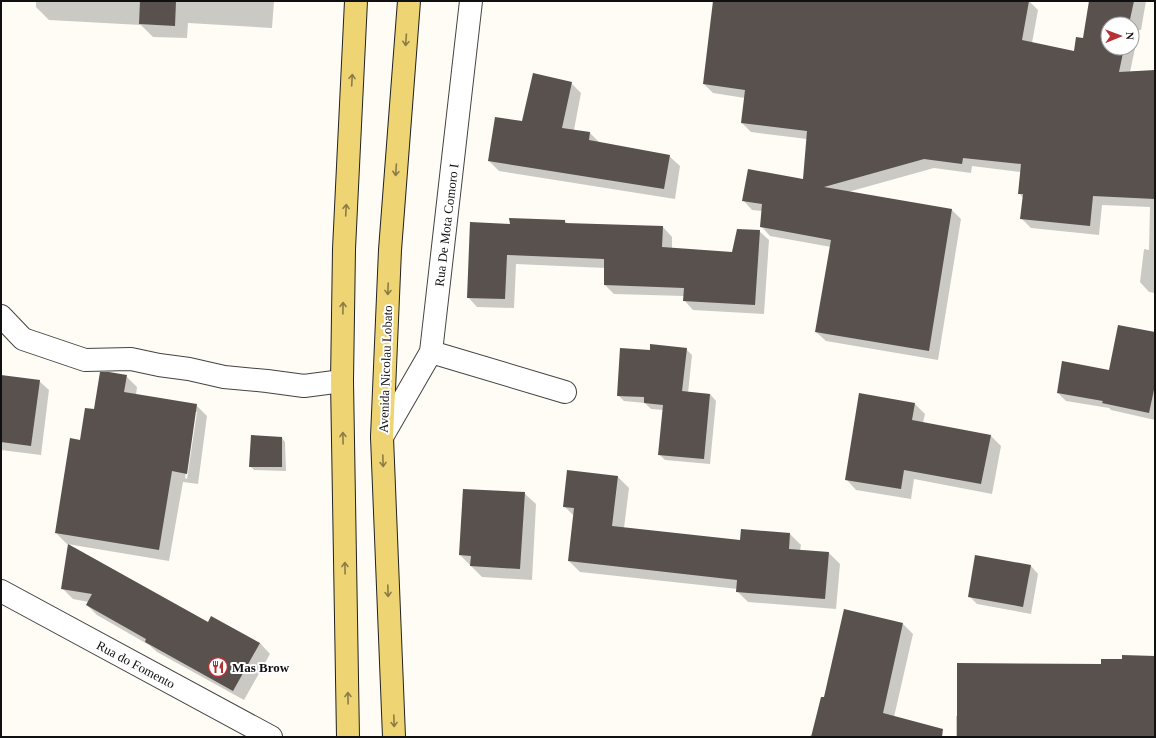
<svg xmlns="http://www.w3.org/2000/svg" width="1156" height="738" font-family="Georgia,serif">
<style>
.shadow{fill:#0003;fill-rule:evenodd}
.building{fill:#58514d}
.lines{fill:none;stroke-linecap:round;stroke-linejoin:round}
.minor-casing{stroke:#434343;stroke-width:24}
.major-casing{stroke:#212121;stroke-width:24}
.minor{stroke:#fff;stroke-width:22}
.major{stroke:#eed473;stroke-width:22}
.oneway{stroke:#8a7c46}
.labels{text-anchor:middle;stroke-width:4;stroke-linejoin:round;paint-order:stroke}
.street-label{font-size:13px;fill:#101010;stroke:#fff}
.poi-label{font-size:13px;font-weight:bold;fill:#101010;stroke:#fff;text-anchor:start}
</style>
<rect width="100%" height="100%" fill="#fefcf4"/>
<g class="shadow">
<path d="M 36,1 L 274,1 L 272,28 L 188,23 L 187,38 L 153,37 L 141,25 L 49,20 L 36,7 Z"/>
<path d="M 714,1 L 1029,1 L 1038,10 L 1032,43 L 1074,52 L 1084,40 L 1090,1 L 1146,1 L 1141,30 L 1139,30 L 1130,72 L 1155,71 L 1155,293 L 1149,292 L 1140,282 L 1144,249 L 1149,250 L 1150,207 L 1102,205 L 1099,235 L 1031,228 L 1021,218 L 1023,198 L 1019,193 L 1021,172 L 972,166 L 971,173 L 934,168 L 848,192 L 952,210 L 961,219 L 938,360 L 826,341 L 816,332 L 831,247 L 770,236 L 761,226 L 762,211 L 752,210 L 743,200 L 804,180 L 807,139 L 751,132 L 742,123 L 745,98 L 713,93 L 704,84 ZM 1108,24 L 1132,24 L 1132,48 L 1108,48 Z"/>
<path d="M 571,83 L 581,93 L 574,130 L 590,133 L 600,143 L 669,156 L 680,166 L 675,199 L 499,171 L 489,161 L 523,123 Z"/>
<path d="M 565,221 L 568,224 L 663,227 L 672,237 L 672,249 L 733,253 L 759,231 L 769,240 L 764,314 L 693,310 L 684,300 L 684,296 L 614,294 L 605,285 L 605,268 L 516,264 L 514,308 L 477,307 L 468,297 L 511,225 Z"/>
<path d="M 1155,333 L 1155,420 L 1111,410 L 1109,408 L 1066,401 L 1058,393 L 1110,371 Z"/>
<path d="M 686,349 L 692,355 L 688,393 L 710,394 L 716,401 L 710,464 L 665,460 L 659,454 L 663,410 L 651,409 L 645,403 L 624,401 L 618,395 L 651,351 Z"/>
<path d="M 1,376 L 39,381 L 49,390 L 41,455 L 1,450 Z"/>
<path d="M 126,376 L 137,387 L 136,395 L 196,405 L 207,416 L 198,484 L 183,482 L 169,561 L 67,544 L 56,533 L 81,441 L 94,410 ZM 195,412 L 197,412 L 187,479 L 185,478 Z"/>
<path d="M 915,404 L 925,414 L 923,423 L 991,436 L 1001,446 L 992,494 L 914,479 L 911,499 L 856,490 L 846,479 Z"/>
<path d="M 282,438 L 285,442 L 286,471 L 254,470 L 250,466 Z"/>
<path d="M 618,477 L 629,488 L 624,528 L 741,541 L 742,530 L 790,534 L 801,545 L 800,551 L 829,553 L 840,564 L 836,609 L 748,602 L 737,591 L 738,589 L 580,572 L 569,561 L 574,516 L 564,506 Z"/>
<path d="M 463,490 L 524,493 L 536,504 L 532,580 L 482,577 L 460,555 Z"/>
<path d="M 69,545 L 209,623 L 260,643 L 270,654 L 244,700 L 157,652 L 149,645 L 97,615 L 87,605 L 89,602 L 73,599 L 62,588 Z"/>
<path d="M 1031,566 L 1038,574 L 1031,614 L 977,604 L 969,596 Z"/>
<path d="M 903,624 L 913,634 L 894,717 L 933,737 L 810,737 L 810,735 L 812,736 L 825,699 Z"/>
<path d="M 1155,657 L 1155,737 L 956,737 L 956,716 L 1102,665 L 1123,660 Z"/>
</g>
<g class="building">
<path d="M 140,1 L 176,1 L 175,26 L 139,24 Z"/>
<path d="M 713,1 L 1029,1 L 1022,40 L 1074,51 L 1076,37 L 1083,38 L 1089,1 L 1134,1 L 1129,24 L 1108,24 L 1108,48 L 1124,48 L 1119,72 L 1155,70 L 1155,199 L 1093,196 L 1090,226 L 1020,219 L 1023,194 L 1018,194 L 1021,164 L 963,158 L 962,164 L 924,159 L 824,187 L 952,209 L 929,351 L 815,332 L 831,240 L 760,227 L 762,204 L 742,201 L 748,169 L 803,179 L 807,131 L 741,123 L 745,90 L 703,84 Z"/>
<path d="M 533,73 L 572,82 L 562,128 L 590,132 L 589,140 L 670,155 L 664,189 L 488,161 L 495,117 L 522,121 Z"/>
<path d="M 509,218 L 565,220 L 565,223 L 663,226 L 662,247 L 732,252 L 737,229 L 760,230 L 755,305 L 683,301 L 684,288 L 604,285 L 604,259 L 507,255 L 505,299 L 467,298 L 470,222 L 510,224 Z"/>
<path d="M 1118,325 L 1155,332 L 1155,385 L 1149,413 L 1102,403 L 1103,401 L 1057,393 L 1062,361 L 1109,370 Z"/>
<path d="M 650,344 L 687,348 L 682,391 L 710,394 L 704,459 L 658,455 L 663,405 L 644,403 L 644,397 L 617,396 L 620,348 L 650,350 Z"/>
<path d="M 100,372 L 109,372 L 127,375 L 124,392 L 197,404 L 187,474 L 172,471 L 159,550 L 55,533 L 70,438 L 80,440 L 85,408 L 94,409 Z"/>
<path d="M 1,375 L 40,380 L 31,446 L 1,442 Z"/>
<path d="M 859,393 L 915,403 L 912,420 L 991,435 L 981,484 L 904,470 L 901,489 L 845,480 Z"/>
<path d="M 251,435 L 282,437 L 282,467 L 249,467 Z"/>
<path d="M 567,470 L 618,476 L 612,526 L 740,540 L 741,529 L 790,533 L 789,549 L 829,552 L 825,599 L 736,592 L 737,580 L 568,561 L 574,508 L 563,507 Z"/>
<path d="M 463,489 L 525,492 L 520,569 L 470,566 L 471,556 L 459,555 Z"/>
<path d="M 68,544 L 208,622 L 211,616 L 260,643 L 233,691 L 145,642 L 146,639 L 86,605 L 92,594 L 61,589 Z"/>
<path d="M 975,555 L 1031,565 L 1023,607 L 968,597 Z"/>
<path d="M 844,609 L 903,623 L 883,713 L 943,729 L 942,737 L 811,737 L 821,697 L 824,697 Z"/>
<path d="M 1122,655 L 1155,656 L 1155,722 L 1154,737 L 957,737 L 957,663 L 1101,664 L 1101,659 L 1122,659 Z"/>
</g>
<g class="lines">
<defs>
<g id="minor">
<path d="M 1,316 L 23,339 L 85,360 L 131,359 L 159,365 L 189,369 L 224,377 L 267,381 L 304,386 L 342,381"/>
<path d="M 431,352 L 565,392"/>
<path d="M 382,437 L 431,352 L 471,1"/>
<path d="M 1,591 L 271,737"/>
</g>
<g id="major">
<path d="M 348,737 L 342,381 L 344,249 L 356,1"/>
<path d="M 394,737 L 382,437 L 390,250 L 409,1"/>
</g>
</defs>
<use href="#minor" class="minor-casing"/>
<use href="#major" class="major-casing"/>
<use href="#minor" class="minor"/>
<use href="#major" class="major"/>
</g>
<defs><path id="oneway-shaft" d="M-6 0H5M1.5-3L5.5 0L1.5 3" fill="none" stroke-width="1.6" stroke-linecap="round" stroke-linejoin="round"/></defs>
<g class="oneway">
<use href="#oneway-shaft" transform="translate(406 40) rotate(94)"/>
<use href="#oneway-shaft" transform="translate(352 80) rotate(-87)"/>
<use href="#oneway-shaft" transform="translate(396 170) rotate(94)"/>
<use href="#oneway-shaft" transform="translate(346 210) rotate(-87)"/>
<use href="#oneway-shaft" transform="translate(388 289) rotate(92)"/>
<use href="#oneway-shaft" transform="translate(343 308) rotate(-89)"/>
<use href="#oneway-shaft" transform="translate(343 438) rotate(-91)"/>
<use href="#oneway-shaft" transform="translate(383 461) rotate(88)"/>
<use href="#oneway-shaft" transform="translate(345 568) rotate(-91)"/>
<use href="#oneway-shaft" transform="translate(388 591) rotate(88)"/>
<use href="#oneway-shaft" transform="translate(348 698) rotate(-91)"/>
<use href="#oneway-shaft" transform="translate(394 721) rotate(88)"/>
</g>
<defs>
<symbol id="restaurant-ring" viewBox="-11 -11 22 22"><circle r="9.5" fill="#fff" stroke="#b73134" stroke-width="1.5"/><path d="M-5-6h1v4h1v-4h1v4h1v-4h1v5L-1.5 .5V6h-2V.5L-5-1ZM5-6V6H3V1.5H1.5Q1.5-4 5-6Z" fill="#b73134"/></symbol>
</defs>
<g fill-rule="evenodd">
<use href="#restaurant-ring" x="207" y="656" width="22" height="22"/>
</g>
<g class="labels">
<g class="street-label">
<text transform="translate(446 225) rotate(-83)" y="5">Rua De Mota Comoro I</text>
<text transform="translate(385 369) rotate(-88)" y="5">Avenida Nicolau Lobato</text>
<text transform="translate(136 664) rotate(28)" y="5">Rua do Fomento</text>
</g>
<g class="poi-label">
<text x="232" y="672">Mas Brow</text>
</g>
</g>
<rect width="1156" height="738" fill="none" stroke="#101010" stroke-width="4"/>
<g transform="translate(1120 36) rotate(89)"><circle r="19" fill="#ffffff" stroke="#9f9f9f"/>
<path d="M0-3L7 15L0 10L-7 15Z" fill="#b73134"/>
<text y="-6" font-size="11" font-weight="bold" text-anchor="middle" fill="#101010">N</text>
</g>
</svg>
